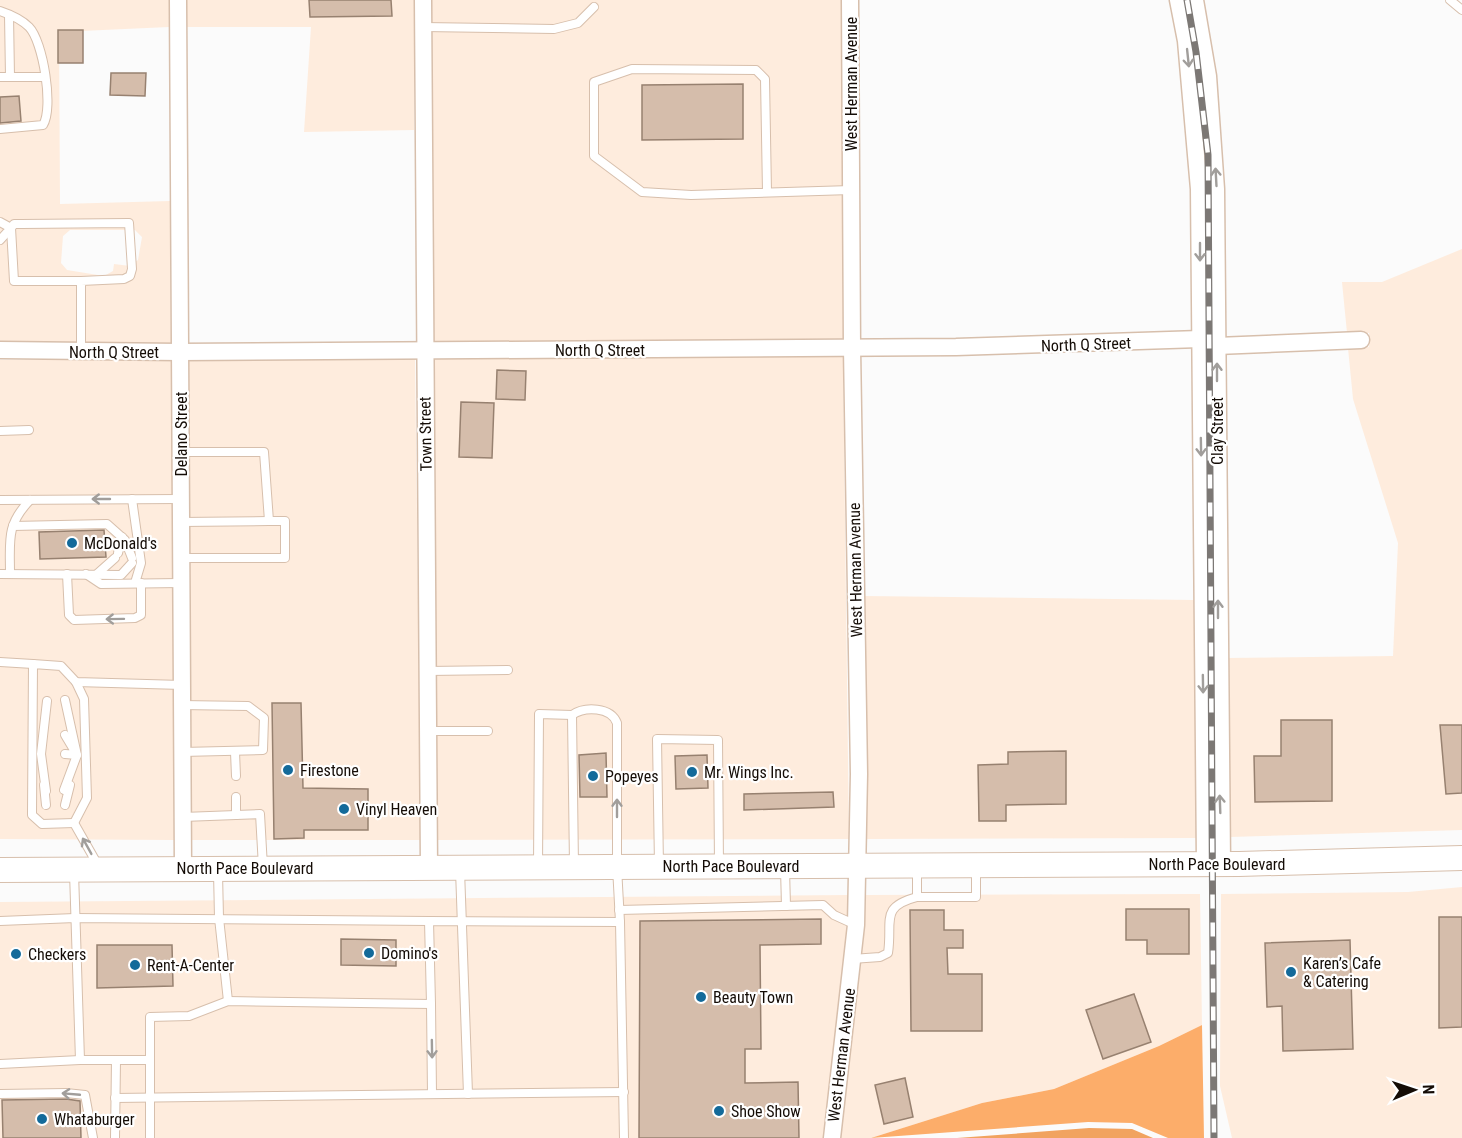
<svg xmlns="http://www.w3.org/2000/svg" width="1462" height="1138" font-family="'Roboto Condensed',sans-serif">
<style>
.built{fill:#feecdd;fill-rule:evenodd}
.forest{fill:#fcad6a}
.water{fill:#f1a360}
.building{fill:#d5bdab;stroke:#978170;stroke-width:1.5}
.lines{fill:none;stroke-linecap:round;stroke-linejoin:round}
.lane-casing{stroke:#d7bfac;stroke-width:10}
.street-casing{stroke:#d7bfac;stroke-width:19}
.secondary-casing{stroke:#d7bfac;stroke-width:26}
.lane{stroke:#fff;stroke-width:8}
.street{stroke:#fff;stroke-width:16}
.secondary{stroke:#fff;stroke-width:24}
.rail-casing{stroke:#7c7875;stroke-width:7}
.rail{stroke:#fff;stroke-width:4.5;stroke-dasharray:14;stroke-linecap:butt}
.oneway{stroke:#a19e9b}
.poi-dot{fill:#136a9a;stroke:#fff;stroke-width:2}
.labels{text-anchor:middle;stroke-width:4.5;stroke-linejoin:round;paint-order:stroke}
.street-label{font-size:16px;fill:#140c06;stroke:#fff}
.poi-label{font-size:16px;fill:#140c06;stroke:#fff;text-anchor:start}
</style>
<rect width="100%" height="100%" fill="#fbfbfb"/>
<g class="built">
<path d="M 0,0 L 169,0 L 169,27 L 59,32 L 60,204 L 170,201 L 171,344 L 0,345 ZM 70,230 L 135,230 L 142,237 L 138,260 L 130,266 L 114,264 L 113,271 L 104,276 L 67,270 L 61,263 L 63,236 Z"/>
<path d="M 186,0 L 414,0 L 414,130 L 304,132 L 311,27 L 186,27 Z"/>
<path d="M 431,0 L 842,0 L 843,341 L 432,343 Z"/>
<path d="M 1462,249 L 1462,830 L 1230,837 L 1227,658 L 1393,656 L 1398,543 L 1353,399 L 1348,348 L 1369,347 L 1369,333 L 1347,333 L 1342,282 L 1382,282 Z"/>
<path d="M 843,356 L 849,839 L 438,840 L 433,358 Z"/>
<path d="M 172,359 L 174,840 L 0,839 L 0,360 Z"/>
<path d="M 189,359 L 415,359 L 421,840 L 191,840 Z"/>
<path d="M 864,596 L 1194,600 L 1196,838 L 866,839 Z"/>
<path d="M 1462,887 L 1462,1138 L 1232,1138 L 1220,1086 L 1221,894 L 1408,892 Z"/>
<path d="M 1200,894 L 1202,1025 L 1159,1046 L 1054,1089 L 982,1103 L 871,1138 L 840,1138 L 863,943 L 865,895 Z"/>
<path d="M 848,895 L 846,942 L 823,1138 L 0,1138 L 0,902 Z"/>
</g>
<path class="forest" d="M 1202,1025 L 1204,1138 L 1168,1138 L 1132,1123 L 1088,1122 L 871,1138 L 982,1103 L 1054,1089 L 1159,1046 Z"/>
<path class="water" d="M 1089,1128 L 1132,1129 L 1153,1138 L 957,1138 Z"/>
<g class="building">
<path d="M 309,0 L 391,0 L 392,16 L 310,17 Z"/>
<rect x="58" y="30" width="25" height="33"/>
<path d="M 111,73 L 146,73 L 145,96 L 110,95 Z"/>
<path d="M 743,84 L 743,139 L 642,140 L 642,85 Z"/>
<path d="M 19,96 L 21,121 L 0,123 L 0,97 Z"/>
<path d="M 497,370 L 526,371 L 525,400 L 496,399 Z"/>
<path d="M 461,402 L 494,403 L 492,458 L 459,457 Z"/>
<path d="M 104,530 L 106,557 L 40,559 L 39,532 Z"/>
<path d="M 272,703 L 301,703 L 303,788 L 368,789 L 368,830 L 304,830 L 304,838 L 274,839 Z"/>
<path d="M 1281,720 L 1332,720 L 1332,801 L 1255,802 L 1254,756 L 1281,756 Z"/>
<path d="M 1440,725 L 1462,725 L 1462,793 L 1446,794 Z"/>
<path d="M 1066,751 L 1066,804 L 1006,805 L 1006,821 L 979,821 L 978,765 L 1008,764 L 1008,752 Z"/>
<path d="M 606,753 L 607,797 L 580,797 L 579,755 Z"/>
<path d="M 707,755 L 708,788 L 676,789 L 675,756 Z"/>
<path d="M 833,792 L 834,807 L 744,810 L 744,794 Z"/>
<path d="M 1126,909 L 1189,909 L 1189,954 L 1147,954 L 1147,940 L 1126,940 Z"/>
<path d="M 910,910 L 944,910 L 944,930 L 963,930 L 963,948 L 947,948 L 948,974 L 982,974 L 982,1031 L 911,1031 Z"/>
<path d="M 1439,917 L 1462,917 L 1462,1027 L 1439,1028 Z"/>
<path d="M 821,919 L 821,944 L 760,945 L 761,1049 L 745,1049 L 745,1083 L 798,1082 L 799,1138 L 639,1138 L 640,921 Z"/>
<path d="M 341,939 L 396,940 L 396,966 L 341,965 Z"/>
<path d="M 1350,940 L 1353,1049 L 1283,1051 L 1282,1006 L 1267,1007 L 1265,943 Z"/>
<path d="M 97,945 L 172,945 L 173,986 L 97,988 Z"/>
<path d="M 1134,994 L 1151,1042 L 1103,1059 L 1086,1010 Z"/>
<path d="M 905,1078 L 913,1117 L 884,1124 L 875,1085 Z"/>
<path d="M 66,1099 L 80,1101 L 81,1138 L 3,1138 L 2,1100 Z"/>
</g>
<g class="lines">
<defs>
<g id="lane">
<path d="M 1450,0 L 1462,10"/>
<path d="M 0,11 C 9,14 22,20 29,27 C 43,41 54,108 43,125 L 0,129"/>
<path d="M 9,15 L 10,77"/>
<path d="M 423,27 L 554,29 L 578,23 L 594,7"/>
<path d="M 0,77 L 45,77"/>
<path d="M 767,192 L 765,79 L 756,70 L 632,69 L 594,82 L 594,156 L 642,192 L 691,195 L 851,190"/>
<path d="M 0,222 L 11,228 L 0,240"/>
<path d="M 81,281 L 14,281 L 11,228 L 14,224 L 21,224 L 129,223 L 132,269 L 130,276 L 124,279 L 81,281 L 81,352"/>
<path d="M 0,431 L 29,430"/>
<path d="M 181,452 L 264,452 L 269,521 L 285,521 L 285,558 L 181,558"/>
<path d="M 132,499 L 141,563 L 135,583"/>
<path d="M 0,500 L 181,499"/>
<path d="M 181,522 L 269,521"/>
<path d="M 13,526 L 107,524 L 125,540 L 132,558"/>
<path d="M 118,553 L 122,537"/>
<path d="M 0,574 L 121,575 L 132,563"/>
<path d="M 10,574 C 10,540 6,525 30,500"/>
<path d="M 67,574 L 69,615 L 74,620 L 135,618 L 141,615 L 141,583"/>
<path d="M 86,574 L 101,584 L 181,583"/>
<path d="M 97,574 L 115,558"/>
<path d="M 0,662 L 33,664"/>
<path d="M 427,671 L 508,670"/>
<path d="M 181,705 L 248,706 L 264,718 L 263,750 L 182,752"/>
<path d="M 428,731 L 488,731"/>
<path d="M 235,752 L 236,776"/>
<path d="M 65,754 L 77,755 L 65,735"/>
<path d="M 44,785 L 46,805"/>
<path d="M 64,790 L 77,755 L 65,700"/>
<path d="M 46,791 L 41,754 L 47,701"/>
<path d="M 236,797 L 236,815"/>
<path d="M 65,805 L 70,785"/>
<path d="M 183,817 L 260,814 L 263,867"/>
<path d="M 74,823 L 42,824 L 32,815 L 33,664 L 61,666 L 76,682 L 182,685"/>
<path d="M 74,823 L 87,798 L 84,699 L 76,682"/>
<path d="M 74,823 L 99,867"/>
<path d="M 574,866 L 572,715 C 585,706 611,707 617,723 L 617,867 L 620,922"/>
<path d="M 659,866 L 657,739 L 718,740 L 719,866"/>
<path d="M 538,867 L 539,714 L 572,715"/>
<path d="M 785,869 L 786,906"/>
<path d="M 917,869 L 917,897 L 976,897 L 976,868"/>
<path d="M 460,870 L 468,1094"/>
<path d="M 74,872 L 80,1060 L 150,1060 L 150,1017 L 189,1016 L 228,1001 L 431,1004 L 429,921 L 620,922 L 624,1138"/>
<path d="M 218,872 L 219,918 L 228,1001"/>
<path d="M 619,910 L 823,905 L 834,915 L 856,925"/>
<path d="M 0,921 L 75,918 L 429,921"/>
<path d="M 852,959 L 880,957 L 888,953 C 893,921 879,907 917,897"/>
<path d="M 431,1004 L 432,1094"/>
<path d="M 150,1060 L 150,1138"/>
<path d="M 0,1064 L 80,1060"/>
<path d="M 0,1094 L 66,1093 L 85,1095 L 93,1138"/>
<path d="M 115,1098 L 624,1092"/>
<path d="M 115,1138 L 116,1060"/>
</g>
<g id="street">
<path d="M 178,0 L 183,868"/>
<path d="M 423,0 L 429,868"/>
<path d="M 1178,0 L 1186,41 L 1199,189 L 1205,863"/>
<path d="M 1195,0 L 1208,76 L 1216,189 L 1222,863"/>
<path d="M 1217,346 L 1361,340"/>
<path d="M 0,350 L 180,352 L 956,347 L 1200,339"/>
<path d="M 832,1138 L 856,925 L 859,774 L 852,348 L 850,0"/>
</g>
<path id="secondary" d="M 0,870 L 1239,864 L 1462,858"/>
</defs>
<use href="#lane" class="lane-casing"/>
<use href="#street" class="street-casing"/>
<use href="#secondary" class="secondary-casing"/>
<use href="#lane" class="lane"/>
<use href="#street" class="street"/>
<use href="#secondary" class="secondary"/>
<defs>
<path id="rail" d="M 1187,0 L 1196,52 L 1208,155 L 1214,1138"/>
</defs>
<use href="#rail" class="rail-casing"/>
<use href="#rail" class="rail"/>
</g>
<defs><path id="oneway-shaft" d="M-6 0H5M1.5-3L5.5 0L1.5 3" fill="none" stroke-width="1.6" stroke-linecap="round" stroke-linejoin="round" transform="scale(1.5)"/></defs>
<g class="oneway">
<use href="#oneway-shaft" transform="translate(1188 58) rotate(84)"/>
<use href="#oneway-shaft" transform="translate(1216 177) rotate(-93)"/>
<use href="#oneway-shaft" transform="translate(1200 252) rotate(90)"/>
<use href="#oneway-shaft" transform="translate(1217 372) rotate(-90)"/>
<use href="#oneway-shaft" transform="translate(1201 447) rotate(89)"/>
<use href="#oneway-shaft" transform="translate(101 499) rotate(180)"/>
<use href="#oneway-shaft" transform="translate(1218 609) rotate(-90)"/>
<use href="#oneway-shaft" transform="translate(115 619) rotate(179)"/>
<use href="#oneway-shaft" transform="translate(1203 684) rotate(89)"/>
<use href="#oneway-shaft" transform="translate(1220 804) rotate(-92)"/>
<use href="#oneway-shaft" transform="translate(617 808) rotate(-90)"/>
<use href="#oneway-shaft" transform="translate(87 846) rotate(-119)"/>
<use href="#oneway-shaft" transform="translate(432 1049) rotate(89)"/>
<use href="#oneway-shaft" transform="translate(71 1094) rotate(-175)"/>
</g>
<g class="poi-dot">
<circle cx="72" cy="543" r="6"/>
<circle cx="288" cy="770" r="6"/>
<circle cx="692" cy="772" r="6"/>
<circle cx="593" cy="776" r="6"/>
<circle cx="344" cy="809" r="6"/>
<circle cx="369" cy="953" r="6"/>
<circle cx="16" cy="954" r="6"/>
<circle cx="135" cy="965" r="6"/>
<circle cx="1291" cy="972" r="6"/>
<circle cx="701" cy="997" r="6"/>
<circle cx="719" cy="1111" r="6"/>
<circle cx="42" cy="1119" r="6"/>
</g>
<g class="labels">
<g class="street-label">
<text transform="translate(851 84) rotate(-90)" y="6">West Herman Avenue</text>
<text transform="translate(1086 344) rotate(-2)" y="6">North Q Street</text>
<text x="600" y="356">North Q Street</text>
<text x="114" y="358">North Q Street</text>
<text transform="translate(1217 431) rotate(-90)" y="6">Clay Street</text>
<text transform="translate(181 434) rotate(-90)" y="6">Delano Street</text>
<text transform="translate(425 434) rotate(-91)" y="6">Town Street</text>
<text transform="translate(855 570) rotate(-91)" y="6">West Herman Avenue</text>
<text x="1217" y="870">North Pace Boulevard</text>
<text x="731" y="872">North Pace Boulevard</text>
<text x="245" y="874">North Pace Boulevard</text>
<text transform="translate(841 1055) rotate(-83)" y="6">West Herman Avenue</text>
</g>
<g class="poi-label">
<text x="84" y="549">McDonald's</text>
<text x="300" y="776">Firestone</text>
<text x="704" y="778">Mr. Wings Inc.</text>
<text x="605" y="782">Popeyes</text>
<text x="356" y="815">Vinyl Heaven</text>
<text x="381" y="959">Domino's</text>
<text x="28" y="960">Checkers</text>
<text x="1303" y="969">Karen’s Cafe<tspan x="1303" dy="18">&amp; Catering</tspan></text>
<text x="147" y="971">Rent-A-Center</text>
<text x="713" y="1003">Beauty Town</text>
<text x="731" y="1117">Shoe Show</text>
<text x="54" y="1125">Whataburger</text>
</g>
</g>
<g transform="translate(1414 1090) rotate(88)" stroke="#ffffff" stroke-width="4.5" paint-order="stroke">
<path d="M0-4.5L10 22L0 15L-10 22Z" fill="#140c06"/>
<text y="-9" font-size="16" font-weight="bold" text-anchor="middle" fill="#140c06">N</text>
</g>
</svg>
